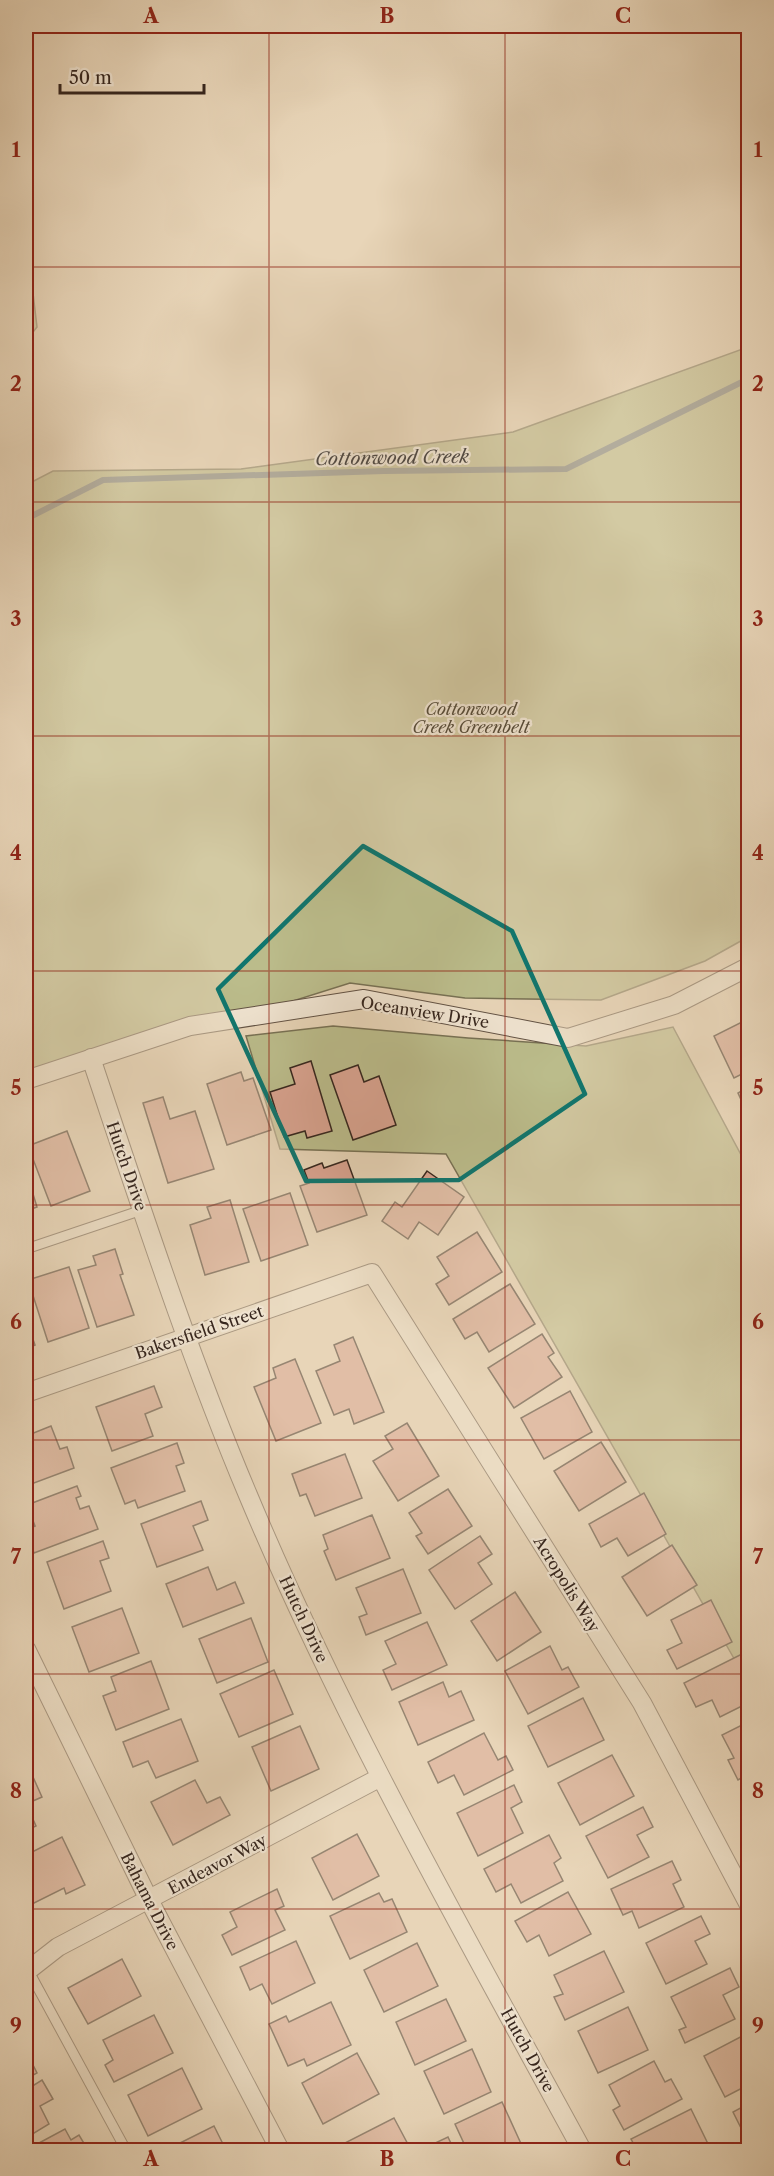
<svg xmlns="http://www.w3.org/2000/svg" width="774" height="2176" font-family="'Libre Caslon Text',serif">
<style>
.green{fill:#bbbc8b;stroke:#787154;stroke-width:1.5}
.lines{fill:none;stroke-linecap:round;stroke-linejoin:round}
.stream{stroke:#747c7c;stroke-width:6}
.building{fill:#d9a390;stroke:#36261e;stroke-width:1.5}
.lane-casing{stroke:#625244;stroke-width:11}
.street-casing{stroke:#625244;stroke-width:20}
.lane{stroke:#f0e4d1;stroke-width:9}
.street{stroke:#f0e4d1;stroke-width:18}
.marked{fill:none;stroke:#0f766e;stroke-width:4.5;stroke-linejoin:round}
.grid{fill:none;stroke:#8f2418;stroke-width:1.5;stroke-opacity:0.55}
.labels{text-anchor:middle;stroke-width:4.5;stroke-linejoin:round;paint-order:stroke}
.park-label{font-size:16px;font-style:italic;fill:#574c39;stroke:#f0e4d1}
.street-label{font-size:16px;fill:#36261e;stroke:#f0e4d1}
.water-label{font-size:18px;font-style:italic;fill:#504a45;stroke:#f0e4d1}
.neatline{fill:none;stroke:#8f2418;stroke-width:2}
.grid-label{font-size:20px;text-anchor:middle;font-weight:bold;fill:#8f2418}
</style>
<rect width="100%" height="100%" fill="#e8d5b8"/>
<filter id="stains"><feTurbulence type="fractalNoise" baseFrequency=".00333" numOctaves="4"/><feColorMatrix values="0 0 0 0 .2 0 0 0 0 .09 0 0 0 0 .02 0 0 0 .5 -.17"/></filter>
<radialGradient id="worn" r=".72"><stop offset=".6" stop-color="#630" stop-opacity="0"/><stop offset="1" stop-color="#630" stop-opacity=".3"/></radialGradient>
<g class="green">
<path d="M 26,234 L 37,327 L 26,341 Z"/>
<path d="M 748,347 L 748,937 L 705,961 L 601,1000 L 465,998 L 350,983 L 26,1085 L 26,485 L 53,471 L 241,469 L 513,432 Z"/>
<path d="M 333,1026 L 468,1038 L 586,1046 L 673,1027 L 748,1168 L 748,1683 L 446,1154 L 280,1149 L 246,1036 Z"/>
</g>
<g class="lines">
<path class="stream" d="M 26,519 L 103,480 L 384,471 L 566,469 L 748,379"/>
</g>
<g class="building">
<path d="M 748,1019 L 748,1071 L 734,1078 L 714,1036 Z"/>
<path d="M 311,1061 L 332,1131 L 307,1138 L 305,1131 L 284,1137 L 270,1092 L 295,1084 L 290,1068 Z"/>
<path d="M 358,1065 L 364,1082 L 379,1076 L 396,1125 L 353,1140 L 330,1075 Z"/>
<path d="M 241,1072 L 244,1081 L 253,1078 L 271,1130 L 227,1145 L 207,1084 Z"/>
<path d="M 748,1087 L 748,1115 L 738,1093 Z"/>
<path d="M 163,1097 L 170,1119 L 195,1111 L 214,1169 L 168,1183 L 143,1103 Z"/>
<path d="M 67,1131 L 90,1191 L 51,1206 L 28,1146 Z"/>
<path d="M 347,1160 L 367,1215 L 317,1232 L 300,1186 L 309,1183 L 304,1170 L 322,1163 L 324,1168 Z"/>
<path d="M 26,1171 L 37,1207 L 26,1211 Z"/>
<path d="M 427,1171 L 464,1197 L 438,1235 L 419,1222 L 408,1239 L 382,1221 L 395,1202 L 402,1207 Z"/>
<path d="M 290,1193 L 308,1245 L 261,1261 L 243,1209 Z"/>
<path d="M 230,1200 L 249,1262 L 205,1275 L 190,1225 L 211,1218 L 207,1207 Z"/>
<path d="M 477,1232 L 502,1272 L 449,1305 L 436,1284 L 449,1276 L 437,1257 Z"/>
<path d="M 115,1249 L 123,1274 L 120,1275 L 134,1315 L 97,1327 L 78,1270 L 96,1265 L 93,1256 Z"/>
<path d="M 69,1267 L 89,1328 L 48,1342 L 28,1280 Z"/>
<path d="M 510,1284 L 535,1324 L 489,1352 L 477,1332 L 465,1339 L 453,1319 Z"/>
<path d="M 26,1319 L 35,1345 L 26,1349 Z"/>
<path d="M 542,1334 L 554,1353 L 548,1357 L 562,1377 L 514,1408 L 488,1368 Z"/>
<path d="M 353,1337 L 384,1412 L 354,1424 L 349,1409 L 334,1415 L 316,1371 L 340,1361 L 334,1345 Z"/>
<path d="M 295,1359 L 321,1423 L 276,1441 L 254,1387 L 276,1378 L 273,1368 Z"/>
<path d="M 154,1386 L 162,1407 L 145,1414 L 153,1436 L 112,1451 L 96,1407 Z"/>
<path d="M 570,1391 L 592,1432 L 544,1459 L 521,1418 Z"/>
<path d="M 407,1423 L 439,1476 L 398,1501 L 373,1461 L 393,1449 L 385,1436 Z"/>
<path d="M 51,1426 L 60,1449 L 67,1447 L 74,1468 L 26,1486 L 26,1436 Z"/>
<path d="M 601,1442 L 626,1482 L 579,1511 L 554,1471 Z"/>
<path d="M 177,1443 L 184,1463 L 176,1466 L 185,1491 L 138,1508 L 135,1500 L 125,1504 L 111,1468 Z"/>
<path d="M 345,1454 L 362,1498 L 315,1516 L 306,1494 L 300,1496 L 292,1474 Z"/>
<path d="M 77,1486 L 81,1496 L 76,1498 L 80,1509 L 89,1506 L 98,1529 L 34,1553 L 26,1530 L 35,1526 L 27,1505 Z"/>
<path d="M 448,1489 L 472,1526 L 428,1554 L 416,1536 L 422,1533 L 409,1513 Z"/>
<path d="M 644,1493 L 666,1534 L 628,1556 L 617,1538 L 601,1547 L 589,1524 Z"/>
<path d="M 201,1501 L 208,1520 L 193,1526 L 203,1550 L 157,1567 L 141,1524 Z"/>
<path d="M 372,1515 L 390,1558 L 336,1580 L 324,1551 L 328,1549 L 323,1535 Z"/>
<path d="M 480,1536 L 492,1554 L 478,1563 L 492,1584 L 455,1609 L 429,1570 Z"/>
<path d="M 103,1541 L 109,1558 L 100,1561 L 111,1591 L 64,1609 L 47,1562 Z"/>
<path d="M 672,1545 L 697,1585 L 647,1616 L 622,1577 Z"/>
<path d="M 208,1567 L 217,1590 L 235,1582 L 244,1603 L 183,1627 L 166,1584 Z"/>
<path d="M 403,1569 L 421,1613 L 366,1635 L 359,1617 L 367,1614 L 356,1588 Z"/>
<path d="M 515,1592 L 541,1632 L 497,1661 L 471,1621 Z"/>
<path d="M 711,1600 L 732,1642 L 677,1669 L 667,1650 L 682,1643 L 671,1620 Z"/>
<path d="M 122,1608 L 139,1653 L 89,1672 L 72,1627 Z"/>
<path d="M 251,1618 L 268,1662 L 217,1683 L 199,1639 Z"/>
<path d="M 427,1622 L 447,1665 L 392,1690 L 383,1670 L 396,1664 L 385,1641 Z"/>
<path d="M 550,1646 L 562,1670 L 568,1667 L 579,1687 L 528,1714 L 505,1671 Z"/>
<path d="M 748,1651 L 748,1703 L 720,1717 L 712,1700 L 696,1707 L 684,1683 Z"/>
<path d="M 151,1661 L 169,1709 L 116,1730 L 103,1696 L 116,1691 L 111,1677 Z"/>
<path d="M 274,1670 L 293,1714 L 239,1737 L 220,1694 Z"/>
<path d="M 443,1682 L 449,1697 L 461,1691 L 474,1720 L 418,1745 L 399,1702 Z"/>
<path d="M 583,1698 L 604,1740 L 548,1767 L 528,1726 Z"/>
<path d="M 181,1719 L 198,1761 L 156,1778 L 148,1761 L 133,1767 L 123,1742 Z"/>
<path d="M 748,1722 L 748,1774 L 738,1780 L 728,1760 L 734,1758 L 722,1735 Z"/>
<path d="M 300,1726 L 319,1769 L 271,1791 L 252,1747 Z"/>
<path d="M 484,1733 L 498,1760 L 506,1756 L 513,1770 L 464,1795 L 454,1775 L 438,1783 L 428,1762 Z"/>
<path d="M 612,1755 L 634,1796 L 580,1825 L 558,1783 Z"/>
<path d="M 33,1777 L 42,1797 L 26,1804 L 36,1826 L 26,1831 L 26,1781 Z"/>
<path d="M 195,1780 L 207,1803 L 220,1797 L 230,1815 L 173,1845 L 151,1802 Z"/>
<path d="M 514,1785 L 522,1802 L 511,1808 L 523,1833 L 478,1856 L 457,1813 Z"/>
<path d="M 643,1807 L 653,1827 L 637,1835 L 649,1857 L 608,1878 L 586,1836 Z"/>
<path d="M 357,1834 L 379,1876 L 333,1900 L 312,1858 Z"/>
<path d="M 549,1835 L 561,1858 L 554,1863 L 563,1881 L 521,1903 L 511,1884 L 496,1892 L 484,1869 Z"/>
<path d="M 62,1837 L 85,1885 L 66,1894 L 64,1888 L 26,1907 L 26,1855 Z"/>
<path d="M 672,1861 L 681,1880 L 673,1884 L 684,1907 L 639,1928 L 632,1911 L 623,1915 L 611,1889 Z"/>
<path d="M 277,1889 L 284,1906 L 275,1910 L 285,1930 L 232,1955 L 222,1935 L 237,1927 L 230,1912 Z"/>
<path d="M 568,1892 L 591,1934 L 549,1956 L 539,1935 L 527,1942 L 515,1921 Z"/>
<path d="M 379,1893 L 384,1902 L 392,1899 L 407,1932 L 350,1959 L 330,1916 Z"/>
<path d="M 701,1916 L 710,1934 L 695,1941 L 707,1964 L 666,1984 L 646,1943 Z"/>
<path d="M 296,1941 L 315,1983 L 272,2004 L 262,1984 L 250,1990 L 240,1967 Z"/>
<path d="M 417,1943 L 438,1986 L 384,2012 L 364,1970 Z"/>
<path d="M 604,1951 L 624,1992 L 565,2020 L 554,1997 L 563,1994 L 554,1975 Z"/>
<path d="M 122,1959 L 141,1996 L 88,2024 L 68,1988 Z"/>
<path d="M 730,1968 L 739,1987 L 723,1995 L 735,2019 L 685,2043 L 679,2030 L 686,2027 L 671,1997 Z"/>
<path d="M 446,1999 L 466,2041 L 415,2065 L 396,2022 Z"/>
<path d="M 331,2002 L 351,2045 L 307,2066 L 304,2059 L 288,2066 L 269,2024 L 286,2016 L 289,2022 Z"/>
<path d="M 628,2007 L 648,2050 L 598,2073 L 578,2031 Z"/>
<path d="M 154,2015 L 173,2053 L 114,2082 L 105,2065 L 113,2060 L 103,2040 Z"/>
<path d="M 748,2033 L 748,2085 L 725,2097 L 704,2056 Z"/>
<path d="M 472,2049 L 491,2092 L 444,2114 L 424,2071 Z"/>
<path d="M 26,2051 L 37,2073 L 26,2079 Z"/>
<path d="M 357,2053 L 379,2094 L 323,2124 L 302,2083 Z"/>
<path d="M 654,2061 L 665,2082 L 671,2079 L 682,2099 L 624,2130 L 613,2110 L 620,2106 L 609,2085 Z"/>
<path d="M 182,2068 L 202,2109 L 148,2136 L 128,2095 Z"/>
<path d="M 42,2080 L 53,2099 L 40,2106 L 49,2124 L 26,2138 L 26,2090 Z"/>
<path d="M 502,2102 L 523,2148 L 518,2150 L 467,2150 L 455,2124 Z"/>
<path d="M 748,2104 L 748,2142 L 733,2112 Z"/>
<path d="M 691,2109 L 711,2150 L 637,2150 L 631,2139 Z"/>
<path d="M 394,2118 L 411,2150 L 336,2150 L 335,2148 Z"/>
<path d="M 214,2126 L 226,2150 L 166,2150 Z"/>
<path d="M 65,2129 L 71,2140 L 79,2135 L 88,2150 L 26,2150 Z"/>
<path d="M 448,2137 L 454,2150 L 436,2150 L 433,2144 Z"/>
</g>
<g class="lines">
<defs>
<g id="lane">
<path d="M 26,1249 L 142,1210"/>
<path d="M 27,1968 L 126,2150"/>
</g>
<g id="street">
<path d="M 91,1058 C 140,1204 188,1353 248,1495 C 343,1722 465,1935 582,2150"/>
<path d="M 26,1080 L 190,1026 L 364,999 L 568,1038 L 674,1005 L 748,967"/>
<path d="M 26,1393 L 372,1273 L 642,1703 L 748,1903"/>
<path d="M 26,1649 L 149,1900 L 280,2150"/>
<path d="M 26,1972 L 58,1947 L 379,1778"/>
</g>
</defs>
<use href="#lane" class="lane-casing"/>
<use href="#street" class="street-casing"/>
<use href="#lane" class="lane"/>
<use href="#street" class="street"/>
</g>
<path d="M0 0H774V2176H0ZM 363,846 L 512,931 L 585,1094 L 459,1180 L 306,1181 L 218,989 Z" fill="#e8d5b8" fill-opacity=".55" fill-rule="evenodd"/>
<path class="marked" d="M 363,846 L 512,931 L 585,1094 L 459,1180 L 306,1181 L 218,989 Z"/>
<path class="grid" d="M 269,26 L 269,2150M 505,26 L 505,2150M 26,267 L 748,267M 26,502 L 748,502M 26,736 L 748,736M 26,971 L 748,971M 26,1205 L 748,1205M 26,1440 L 748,1440M 26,1674 L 748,1674M 26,1909 L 748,1909"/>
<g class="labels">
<g class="park-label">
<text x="471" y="715">Cottonwood<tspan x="471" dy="18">Creek Greenbelt</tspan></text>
</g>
<g class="street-label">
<text transform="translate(425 1012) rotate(9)" y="6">Oceanview Drive</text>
<text transform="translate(127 1166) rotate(71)" y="6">Hutch Drive</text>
<text transform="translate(199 1332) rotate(-19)" y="6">Bakersfield Street</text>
<text transform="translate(567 1584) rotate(58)" y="6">Acropolis Way</text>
<text transform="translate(304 1619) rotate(65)" y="6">Hutch Drive</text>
<text transform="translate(217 1864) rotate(-28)" y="6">Endeavor Way</text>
<text transform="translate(150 1901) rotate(63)" y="6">Bahama Drive</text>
<text transform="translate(528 2050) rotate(61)" y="6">Hutch Drive</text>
</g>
<g class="water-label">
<text transform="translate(392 458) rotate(-1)" y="6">Cottonwood Creek</text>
</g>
</g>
<rect width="774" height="2176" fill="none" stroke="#e8d5b8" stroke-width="66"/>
<path d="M60 84v9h144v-9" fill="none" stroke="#36261e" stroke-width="3"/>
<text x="69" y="84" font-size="18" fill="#36261e" stroke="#f0e4d1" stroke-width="4.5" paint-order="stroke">50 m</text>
<rect x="33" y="33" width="708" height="2110" class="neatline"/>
<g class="grid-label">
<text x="151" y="23">A</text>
<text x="387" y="23">B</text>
<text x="623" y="23">C</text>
<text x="16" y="157">1</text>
<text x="758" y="157">1</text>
<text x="16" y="391">2</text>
<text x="758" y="391">2</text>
<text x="16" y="626">3</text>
<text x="758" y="626">3</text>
<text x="16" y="860">4</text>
<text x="758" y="860">4</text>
<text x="16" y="1095">5</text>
<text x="758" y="1095">5</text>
<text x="16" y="1329">6</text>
<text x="758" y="1329">6</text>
<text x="16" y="1564">7</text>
<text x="758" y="1564">7</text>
<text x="16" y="1798">8</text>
<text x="758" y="1798">8</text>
<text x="16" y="2033">9</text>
<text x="758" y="2033">9</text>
<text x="151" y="2166">A</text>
<text x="387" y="2166">B</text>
<text x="623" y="2166">C</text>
</g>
<rect width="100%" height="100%" filter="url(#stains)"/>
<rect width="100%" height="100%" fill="url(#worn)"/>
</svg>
